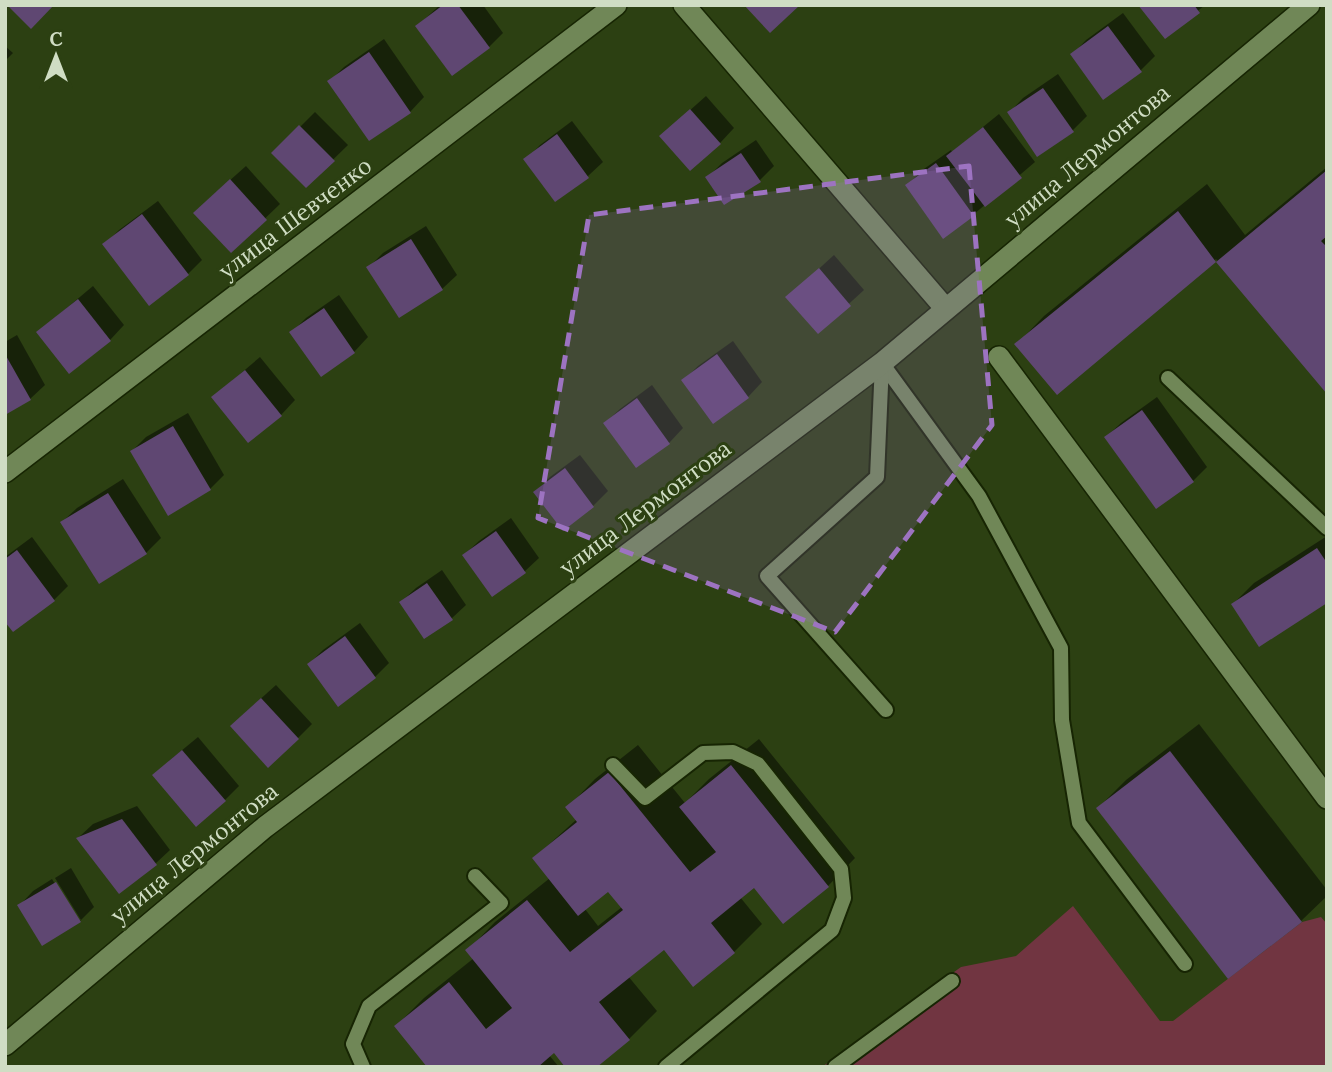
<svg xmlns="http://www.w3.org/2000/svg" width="1332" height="1072" font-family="Lora,serif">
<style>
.green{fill:#713541}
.shadow{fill:#0007;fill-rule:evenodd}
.building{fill:#5f4772}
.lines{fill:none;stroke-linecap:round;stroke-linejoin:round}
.lane-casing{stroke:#172503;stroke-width:18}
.street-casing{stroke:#172503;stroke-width:24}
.lane{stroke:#708757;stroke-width:14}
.street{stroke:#708757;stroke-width:21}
.marked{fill:#9d73c1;fill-opacity:0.2;stroke:#9d73c1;stroke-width:5;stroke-dasharray:14 9;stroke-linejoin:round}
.labels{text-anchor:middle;stroke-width:6;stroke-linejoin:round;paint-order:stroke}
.street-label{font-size:23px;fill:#d0ddc4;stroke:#2c4012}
</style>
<rect width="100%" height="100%" fill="#2c4012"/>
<path class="green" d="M 1073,906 L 1160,1021 L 1173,1021 L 1302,922 L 1321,917 L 1327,924 L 1327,1067 L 822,1067 L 961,967 L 1016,956 Z"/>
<g class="shadow">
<path d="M 440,5 L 483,5 L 503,33 L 489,47 L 417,26 Z"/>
<path d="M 1141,5 L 1205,5 L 1166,37 Z"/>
<path d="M 1123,13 L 1155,56 L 1141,70 L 1104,98 L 1072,55 L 1086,40 Z"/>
<path d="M 384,39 L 424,97 L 410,112 L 330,81 L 344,67 Z"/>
<path d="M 5,46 L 13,53 L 5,61 Z"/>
<path d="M 1058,74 L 1087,116 L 1073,130 L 1009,113 L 1023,98 Z"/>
<path d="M 706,96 L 734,128 L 720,143 L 661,136 Z"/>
<path d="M 315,112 L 348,145 L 306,186 L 274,153 Z"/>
<path d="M 999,114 L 1035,162 L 973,215 L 907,186 L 921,171 L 951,150 L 952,152 Z"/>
<path d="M 572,121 L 603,162 L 588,176 L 556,200 L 526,160 L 540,145 Z"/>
<path d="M 756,140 L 774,166 L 760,180 L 708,177 L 722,163 Z"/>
<path d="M 246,166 L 280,204 L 231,251 L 210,198 Z"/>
<path d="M 1327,167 L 1327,391 L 1216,259 L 1057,393 L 1017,344 L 1044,316 L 1207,184 L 1245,235 Z"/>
<path d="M 158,201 L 202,260 L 188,274 L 105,244 L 119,230 Z"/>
<path d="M 426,226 L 457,275 L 442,289 L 369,267 L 383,253 Z"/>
<path d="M 834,255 L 864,290 L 818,332 L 788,297 Z"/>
<path d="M 93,286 L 124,325 L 110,340 L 38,332 Z"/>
<path d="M 339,295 L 368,337 L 354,352 L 292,332 L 306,318 Z"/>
<path d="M 17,335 L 45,385 L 30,399 L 5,413 L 5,342 Z"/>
<path d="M 733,341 L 762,382 L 748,397 L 713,421 L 684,380 L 698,366 Z"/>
<path d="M 260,357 L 295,400 L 281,415 L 213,397 Z"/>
<path d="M 652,385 L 683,428 L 669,443 L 605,423 L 620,409 Z"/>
<path d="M 1157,397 L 1207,467 L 1193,481 L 1106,437 L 1121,423 Z"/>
<path d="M 188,413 L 224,475 L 210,489 L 132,451 L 146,437 Z"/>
<path d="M 580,455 L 608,491 L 593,506 L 563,528 L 536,492 L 550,477 Z"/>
<path d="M 123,479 L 161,538 L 146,553 L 62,522 L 77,508 Z"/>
<path d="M 511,518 L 539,558 L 524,572 L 464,555 L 479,541 Z"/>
<path d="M 1327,536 L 1327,601 L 1233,604 L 1254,583 Z"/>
<path d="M 32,537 L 68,586 L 54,600 L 5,619 L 5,557 Z"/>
<path d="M 442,570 L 466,605 L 451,619 L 401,602 L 416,588 Z"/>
<path d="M 360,623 L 389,663 L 375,677 L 309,664 L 323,650 Z"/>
<path d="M 276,685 L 312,724 L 298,738 L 246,712 Z"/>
<path d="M 1199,724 L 1327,890 L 1327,896 L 1301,921 L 1098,808 L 1126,780 Z"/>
<path d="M 198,737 L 239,786 L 225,800 L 169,761 Z"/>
<path d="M 759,739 L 855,858 L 828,886 L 754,886 L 740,897 L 762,924 L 734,952 L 664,948 L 628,976 L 657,1011 L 629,1039 L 555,1051 L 549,1055 L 559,1067 L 429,1067 L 396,1026 L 424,998 L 474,958 L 468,950 L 495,922 L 550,878 L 534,858 L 577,819 L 568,807 L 595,779 L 638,745 L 685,803 L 709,779 ZM 608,890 L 622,907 L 598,926 L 585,909 Z"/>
<path d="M 137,806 L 170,850 L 155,864 L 78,838 L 93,824 Z"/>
<path d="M 71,868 L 94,907 L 81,920 L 55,878 Z"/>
<path d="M 52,879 L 77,920 L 81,920 L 80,921 L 19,906 L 33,891 Z"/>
</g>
<g class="building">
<path d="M 7,5 L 54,5 L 31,29 Z"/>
<path d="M 443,5 L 458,5 L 490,48 L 452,76 L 415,26 Z"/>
<path d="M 744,5 L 800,5 L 770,33 Z"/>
<path d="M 1138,5 L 1194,5 L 1200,13 L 1165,39 Z"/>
<path d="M 1108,26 L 1142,72 L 1103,100 L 1070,54 Z"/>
<path d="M 369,52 L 411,113 L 369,141 L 327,81 Z"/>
<path d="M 1043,88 L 1074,132 L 1037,157 L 1007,112 Z"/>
<path d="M 690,109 L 721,144 L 690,171 L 659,136 Z"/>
<path d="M 299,125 L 335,161 L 306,188 L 271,153 Z"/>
<path d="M 983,127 L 1022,178 L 985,207 L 946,156 Z"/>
<path d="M 557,134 L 589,178 L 555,202 L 523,159 Z"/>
<path d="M 741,153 L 761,182 L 724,205 L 705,177 Z"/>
<path d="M 936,163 L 974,216 L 943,239 L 905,185 Z"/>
<path d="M 1327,170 L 1327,236 L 1321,241 L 1327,247 L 1327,394 L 1216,262 L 1057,395 L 1014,344 L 1178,211 L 1216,262 Z"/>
<path d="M 230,179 L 267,220 L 231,253 L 193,213 Z"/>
<path d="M 142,214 L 189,275 L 149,306 L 102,244 Z"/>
<path d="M 411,239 L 443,290 L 399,318 L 366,267 Z"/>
<path d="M 819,268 L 851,306 L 818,334 L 785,297 Z"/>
<path d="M 78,299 L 111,341 L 69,374 L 36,332 Z"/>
<path d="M 324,308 L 355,353 L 321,377 L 289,332 Z"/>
<path d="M 5,354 L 31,400 L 5,415 Z"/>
<path d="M 717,354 L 749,398 L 713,424 L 681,380 Z"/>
<path d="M 245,370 L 282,416 L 248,443 L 211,397 Z"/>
<path d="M 637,398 L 670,444 L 636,468 L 603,423 Z"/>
<path d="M 1142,410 L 1194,482 L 1156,509 L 1104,437 Z"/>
<path d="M 173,426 L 211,490 L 168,516 L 130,451 Z"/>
<path d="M 565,468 L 594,507 L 563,531 L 533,492 Z"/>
<path d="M 108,493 L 147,554 L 99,584 L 60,522 Z"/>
<path d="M 496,531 L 526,573 L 492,597 L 462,555 Z"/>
<path d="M 1317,548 L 1327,563 L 1327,603 L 1259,647 L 1231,604 Z"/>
<path d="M 17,550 L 55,601 L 13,632 L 5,622 L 5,559 Z"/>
<path d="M 427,583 L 453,620 L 424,639 L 399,602 Z"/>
<path d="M 345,636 L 376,678 L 338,707 L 307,664 Z"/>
<path d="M 261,698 L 299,739 L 268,768 L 230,726 Z"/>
<path d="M 182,750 L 226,801 L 196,827 L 152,775 Z"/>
<path d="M 1170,751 L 1302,922 L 1228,979 L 1096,808 Z"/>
<path d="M 731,765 L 829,887 L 783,924 L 754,888 L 711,923 L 735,953 L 693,987 L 664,950 L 599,1002 L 630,1040 L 597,1067 L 565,1067 L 554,1053 L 538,1067 L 427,1067 L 394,1026 L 449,982 L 486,1029 L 512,1008 L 465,950 L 527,900 L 570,952 L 623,910 L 608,892 L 578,916 L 532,858 L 577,822 L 565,807 L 609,772 L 690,872 L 716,852 L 679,807 Z"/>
<path d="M 122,819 L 157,865 L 119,894 L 76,838 Z"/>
<path d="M 56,882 L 81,922 L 42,946 L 17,905 Z"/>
</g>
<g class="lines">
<defs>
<g id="lane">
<path d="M 882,363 L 979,496 L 1061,648 L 1062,720 L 1079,823 L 1185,964"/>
<path d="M 882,363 L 877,477 L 767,576 L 886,710"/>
<path d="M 1168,378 L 1327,528"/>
<path d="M 613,765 L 645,798 L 703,753 L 733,752 L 758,764 L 841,869 L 844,898 L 832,930 L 666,1067"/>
<path d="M 363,1067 L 353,1044 L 369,1006 L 501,903 L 475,876"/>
<path d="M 835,1067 L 952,981"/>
</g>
<g id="street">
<path d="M 684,5 L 945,308"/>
<path d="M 999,357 L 1327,798"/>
<path d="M 5,472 L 616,5"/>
<path d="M 5,1045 L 265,827 L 882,363 L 1309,5"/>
</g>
</defs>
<use href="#lane" class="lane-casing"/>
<use href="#street" class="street-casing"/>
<use href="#lane" class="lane"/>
<use href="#street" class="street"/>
</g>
<path class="marked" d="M 969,166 L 992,425 L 835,632 L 538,518 L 589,215 Z"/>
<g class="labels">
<g class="street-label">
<text transform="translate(1087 156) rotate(-40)" y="8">улица Лермонтова</text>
<text transform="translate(295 218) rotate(-37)" y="8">улица Шевченко</text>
<text transform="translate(645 508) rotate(-37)" y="8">улица Лермонтова</text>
<text transform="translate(194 853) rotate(-39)" y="8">улица Лермонтова</text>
</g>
</g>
<rect width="1332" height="1072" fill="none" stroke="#d0ddc4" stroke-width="14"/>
<g transform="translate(56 56)" stroke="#2c4012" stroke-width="5" paint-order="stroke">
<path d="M0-5L12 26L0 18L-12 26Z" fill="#d0ddc4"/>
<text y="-10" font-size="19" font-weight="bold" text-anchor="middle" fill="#d0ddc4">С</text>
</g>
</svg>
